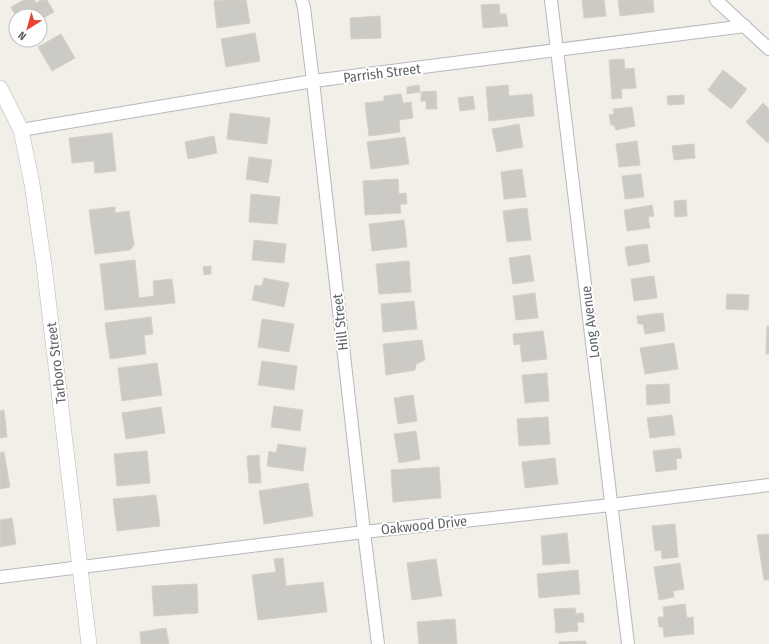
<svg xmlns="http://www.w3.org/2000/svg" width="769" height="644" font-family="'Fira Sans Condensed',sans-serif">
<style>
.building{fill:#cccac5;stroke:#d6d1c6}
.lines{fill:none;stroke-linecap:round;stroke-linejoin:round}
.minor-casing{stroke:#b5b8bc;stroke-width:14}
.tertiary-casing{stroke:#b5b8bc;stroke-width:16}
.minor{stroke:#fff;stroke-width:12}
.tertiary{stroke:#fff;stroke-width:15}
.labels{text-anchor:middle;stroke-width:4;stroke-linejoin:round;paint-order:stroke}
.street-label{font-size:14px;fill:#5f6368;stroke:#fff}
</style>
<rect width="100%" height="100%" fill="#f1efe8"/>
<g class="building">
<path d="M 24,0 L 34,0 L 36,3 L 41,0 L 47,0 L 54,12 L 40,20 L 40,16 L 16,16 L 11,7 Z"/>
<path d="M 224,0 L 246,0 L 250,23 L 217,28 L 214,1 Z"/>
<path d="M 582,0 L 604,0 L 606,16 L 584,18 Z"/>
<path d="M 618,0 L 653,0 L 654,12 L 620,16 Z"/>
<path d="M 499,4 L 500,14 L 506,14 L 508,26 L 483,28 L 481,5 Z"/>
<path d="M 380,16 L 381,38 L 351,39 L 350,18 Z"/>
<path d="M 255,33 L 260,61 L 226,67 L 221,39 Z"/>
<path d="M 61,34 L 75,58 L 52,71 L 38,47 Z"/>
<path d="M 624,59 L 625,69 L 634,68 L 636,88 L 621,89 L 622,98 L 612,99 L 609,60 Z"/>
<path d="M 723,70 L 747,89 L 731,109 L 708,90 Z"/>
<path d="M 419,85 L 420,92 L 407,94 L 407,87 Z"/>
<path d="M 508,85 L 509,96 L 532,94 L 534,116 L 489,121 L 486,87 Z"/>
<path d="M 436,91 L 437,109 L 426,109 L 426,101 L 421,101 L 421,92 Z"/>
<path d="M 401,94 L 403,103 L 411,102 L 413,118 L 399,120 L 400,132 L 369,136 L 365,103 L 384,101 L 384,96 Z"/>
<path d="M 684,95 L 684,104 L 668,105 L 667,96 Z"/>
<path d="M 473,96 L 475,109 L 460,111 L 458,98 Z"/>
<path d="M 763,103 L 769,109 L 769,142 L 768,143 L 746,122 Z"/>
<path d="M 632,107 L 635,126 L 616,130 L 614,125 L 611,125 L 609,115 L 614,114 L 613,109 Z"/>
<path d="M 230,113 L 270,118 L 267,144 L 227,139 Z"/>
<path d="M 519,124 L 523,147 L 497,152 L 492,129 Z"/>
<path d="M 112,133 L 116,171 L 95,173 L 94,161 L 72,163 L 69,138 Z"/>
<path d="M 214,136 L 217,153 L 188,159 L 185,142 Z"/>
<path d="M 405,137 L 409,164 L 371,169 L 367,142 Z"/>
<path d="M 637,141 L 640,165 L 619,167 L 616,144 Z"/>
<path d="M 694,144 L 695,158 L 674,160 L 672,146 Z"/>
<path d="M 249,157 L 272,160 L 268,183 L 246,179 Z"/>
<path d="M 522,169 L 526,197 L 504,199 L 501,172 Z"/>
<path d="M 641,174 L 644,197 L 625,199 L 622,176 Z"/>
<path d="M 398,179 L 399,194 L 406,193 L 407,204 L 400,204 L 401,213 L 365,215 L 363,181 Z"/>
<path d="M 251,194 L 280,197 L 277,224 L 249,222 Z"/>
<path d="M 686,200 L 687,216 L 675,217 L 674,201 Z"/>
<path d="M 652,205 L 654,216 L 648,217 L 650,228 L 627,231 L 624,210 Z"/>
<path d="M 115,207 L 115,213 L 129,211 L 134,245 L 130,250 L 95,254 L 89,210 Z"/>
<path d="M 527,208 L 531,240 L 507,242 L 503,211 Z"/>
<path d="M 404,220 L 407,247 L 372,251 L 369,224 Z"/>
<path d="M 254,240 L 286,244 L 284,263 L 252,260 Z"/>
<path d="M 647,244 L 650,262 L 628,266 L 625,247 Z"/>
<path d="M 530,255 L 534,281 L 513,284 L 509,258 Z"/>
<path d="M 135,260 L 139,298 L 154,296 L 153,281 L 172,279 L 175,303 L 105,310 L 100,264 Z"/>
<path d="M 409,261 L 411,292 L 379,294 L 376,264 Z"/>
<path d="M 211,266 L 211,274 L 204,275 L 203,267 Z"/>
<path d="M 654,276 L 657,298 L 634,301 L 631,279 Z"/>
<path d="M 264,278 L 289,283 L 284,307 L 252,300 L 255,285 L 262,286 Z"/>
<path d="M 535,293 L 538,318 L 516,320 L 513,296 Z"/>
<path d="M 727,294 L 749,295 L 748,310 L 726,309 Z"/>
<path d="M 414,301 L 417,329 L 383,332 L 381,304 Z"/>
<path d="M 663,313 L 665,331 L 645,334 L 643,324 L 638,324 L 637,316 Z"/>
<path d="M 151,317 L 153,334 L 144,335 L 146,354 L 110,359 L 105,323 Z"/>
<path d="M 262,319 L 294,324 L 289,352 L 258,347 Z"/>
<path d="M 767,326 L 769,326 L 769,354 L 766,354 Z"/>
<path d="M 543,331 L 547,359 L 522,362 L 520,344 L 514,345 L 513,334 Z"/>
<path d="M 422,340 L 425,360 L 416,364 L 415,370 L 386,375 L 383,344 Z"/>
<path d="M 674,343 L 678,369 L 645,374 L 640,348 Z"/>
<path d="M 262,361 L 297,366 L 294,390 L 258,385 Z"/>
<path d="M 157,363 L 162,395 L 122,401 L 118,368 Z"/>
<path d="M 547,373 L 549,401 L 525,403 L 522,375 Z"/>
<path d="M 669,384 L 670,403 L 647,405 L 646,385 Z"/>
<path d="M 413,395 L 417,421 L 398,424 L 394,398 Z"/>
<path d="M 274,406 L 303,410 L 300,431 L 271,427 Z"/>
<path d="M 161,407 L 165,433 L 126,439 L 122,413 Z"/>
<path d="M 4,410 L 7,437 L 0,438 L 0,411 Z"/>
<path d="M 672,415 L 675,435 L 650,438 L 647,418 Z"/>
<path d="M 548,417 L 550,444 L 519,446 L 517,419 Z"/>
<path d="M 416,431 L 420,459 L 399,463 L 394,434 Z"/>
<path d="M 278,444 L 306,448 L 303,471 L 267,466 L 269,451 L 276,453 Z"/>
<path d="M 680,448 L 682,458 L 676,459 L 677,469 L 656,472 L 653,451 Z"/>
<path d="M 147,451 L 150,483 L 117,486 L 114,454 Z"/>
<path d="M 4,452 L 10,487 L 0,489 L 0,453 Z"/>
<path d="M 259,455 L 261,483 L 249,483 L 247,456 Z"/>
<path d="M 555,458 L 558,484 L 525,488 L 522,462 Z"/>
<path d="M 439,467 L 441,498 L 393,502 L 391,470 Z"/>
<path d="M 308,483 L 313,516 L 264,524 L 259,491 Z"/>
<path d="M 156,495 L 160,526 L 117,531 L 113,499 Z"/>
<path d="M 12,518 L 16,544 L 0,547 L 0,520 Z"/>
<path d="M 675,524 L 678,557 L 662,559 L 661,550 L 655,551 L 652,526 Z"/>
<path d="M 567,533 L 570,563 L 543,565 L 541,536 Z"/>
<path d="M 769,534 L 769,580 L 764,580 L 757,535 Z"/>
<path d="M 283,558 L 286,586 L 323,582 L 327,612 L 258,620 L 252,575 L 276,572 L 274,559 Z"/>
<path d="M 436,559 L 442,596 L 412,600 L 407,563 Z"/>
<path d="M 680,563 L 684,589 L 673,591 L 674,597 L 659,600 L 654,567 Z"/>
<path d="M 578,570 L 580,594 L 539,598 L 537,574 Z"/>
<path d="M 197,584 L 198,613 L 154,616 L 152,586 Z"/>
<path d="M 685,604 L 687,618 L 693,617 L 694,634 L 664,637 L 663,627 L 659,627 L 658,617 L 664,617 L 663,607 Z"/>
<path d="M 575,608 L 576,614 L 583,613 L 584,622 L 577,622 L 578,631 L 556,633 L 554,609 Z"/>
<path d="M 455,619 L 457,644 L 419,644 L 417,622 Z"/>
<path d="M 166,628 L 169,644 L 141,644 L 140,632 Z"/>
<path d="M 586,641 L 586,644 L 559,644 L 559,642 Z"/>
</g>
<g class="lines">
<defs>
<g id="minor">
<path d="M 302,0 L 304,8 L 313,81 L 364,532 L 378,644"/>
<path d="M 551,0 L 628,644"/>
<path d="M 716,0 L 769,49"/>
<path d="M 21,130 L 313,81 L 745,26"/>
<path d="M 0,577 L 364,532 L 611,505 L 769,485"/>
</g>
<path id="tertiary" d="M 0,88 L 21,130 L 32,184 L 44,265 L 89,644"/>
</defs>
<use href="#minor" class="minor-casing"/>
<use href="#tertiary" class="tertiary-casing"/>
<use href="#minor" class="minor"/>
<use href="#tertiary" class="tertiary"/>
</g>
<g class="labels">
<g class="street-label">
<text transform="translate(382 73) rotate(-7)" y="5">Parrish Street</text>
<text transform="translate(340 322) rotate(-96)" y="5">Hill Street</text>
<text transform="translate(590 322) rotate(-97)" y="5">Long Avenue</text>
<text transform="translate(56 363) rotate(-97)" y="5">Tarboro Street</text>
<text transform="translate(424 525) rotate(-6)" y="5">Oakwood Drive</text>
</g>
</g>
<g transform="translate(28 28) rotate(217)"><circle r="19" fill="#ffffff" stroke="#bfc1c3"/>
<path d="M0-3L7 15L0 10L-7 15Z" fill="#ea4335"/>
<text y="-6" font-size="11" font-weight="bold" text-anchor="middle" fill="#5f6368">N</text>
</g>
</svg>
